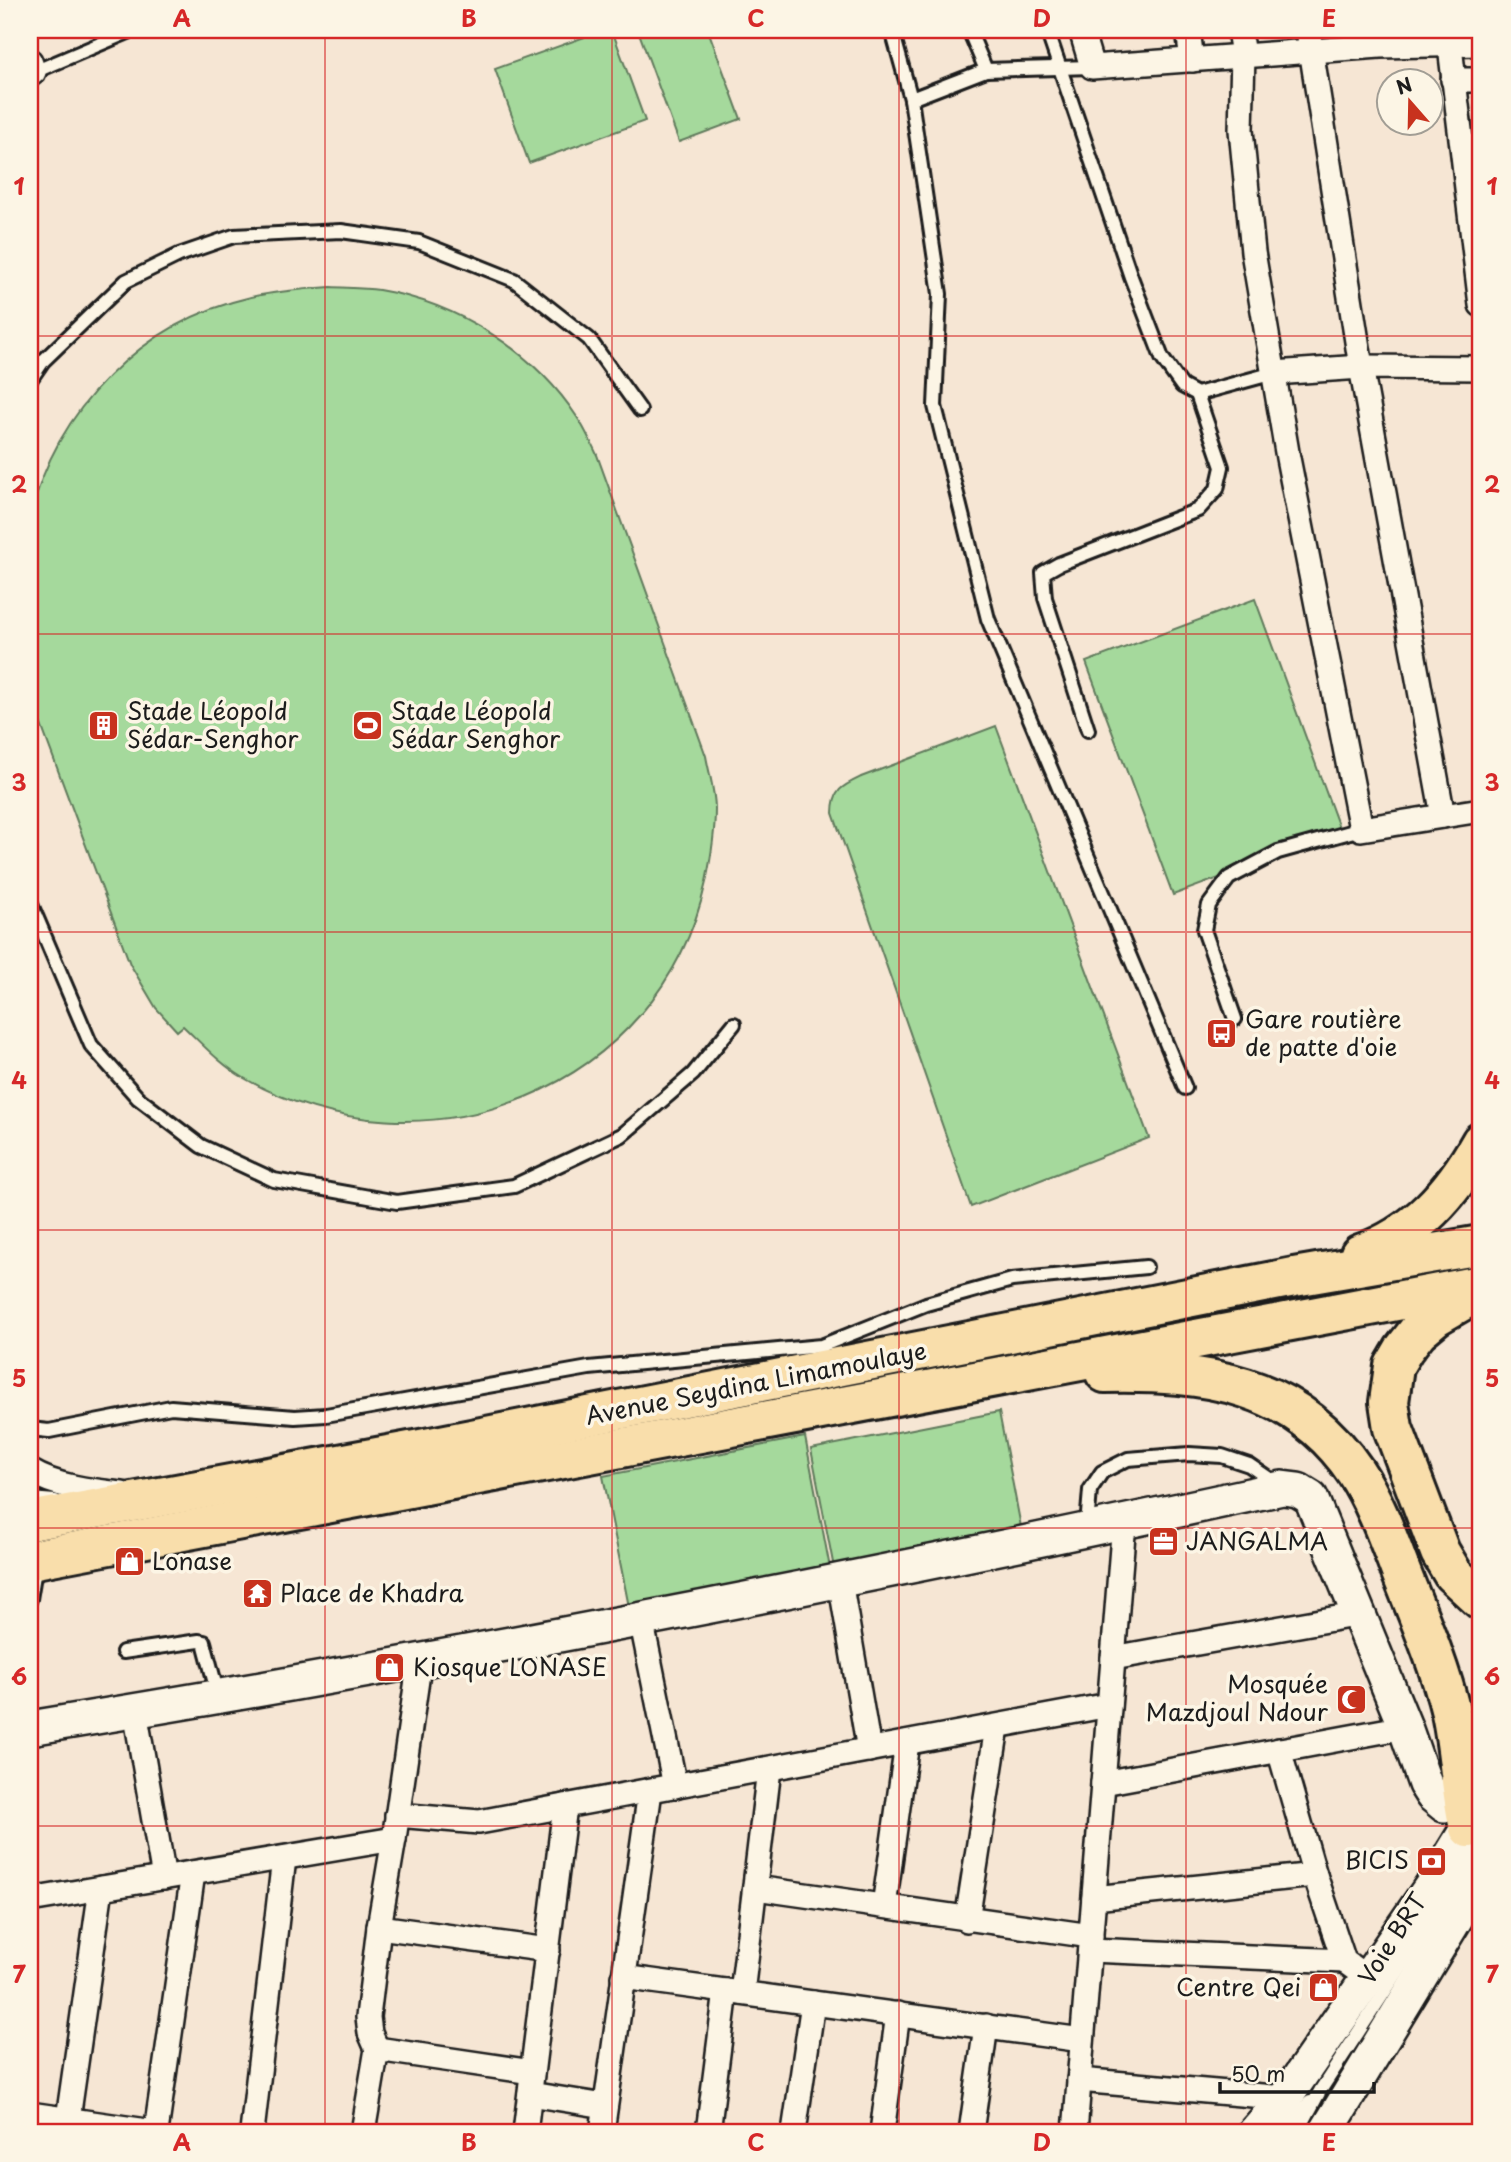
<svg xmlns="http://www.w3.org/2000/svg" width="1511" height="2162" font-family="'Playpen Sans',sans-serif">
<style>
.green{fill:#a5d99c;stroke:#607a5c;stroke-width:2}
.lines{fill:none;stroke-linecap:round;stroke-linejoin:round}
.lane-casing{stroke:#1c1c1c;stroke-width:18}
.street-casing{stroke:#1c1c1c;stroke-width:28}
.secondary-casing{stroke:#1c1c1c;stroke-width:38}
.highway-casing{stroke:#1c1c1c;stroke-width:44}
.lane{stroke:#fcf5e5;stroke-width:12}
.street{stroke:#fcf5e5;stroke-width:23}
.secondary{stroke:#fcf5e5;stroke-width:33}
.highway{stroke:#f9deab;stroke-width:38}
.grid{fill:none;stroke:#d62828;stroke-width:2;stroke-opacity:0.55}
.labels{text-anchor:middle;stroke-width:7;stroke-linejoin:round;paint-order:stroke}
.poi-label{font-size:24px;fill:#1c1c1c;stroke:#fcf5e5;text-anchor:start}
.street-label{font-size:24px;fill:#1c1c1c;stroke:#fcf5e5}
.neatline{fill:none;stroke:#d62828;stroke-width:2.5}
.grid-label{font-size:23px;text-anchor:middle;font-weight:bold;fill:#d62828}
</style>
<rect width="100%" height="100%" fill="#f6e6d4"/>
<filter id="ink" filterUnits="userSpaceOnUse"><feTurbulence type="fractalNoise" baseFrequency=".0143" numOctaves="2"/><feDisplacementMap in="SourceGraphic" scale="14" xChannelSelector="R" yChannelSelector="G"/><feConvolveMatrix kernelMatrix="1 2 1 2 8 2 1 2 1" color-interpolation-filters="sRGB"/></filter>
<g filter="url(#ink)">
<g class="green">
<path d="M 604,30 L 612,30 L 645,121 L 529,163 L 495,69 Z"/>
<path d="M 638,30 L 708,30 L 741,119 L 679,142 Z"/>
<path d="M 331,287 C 347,288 363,288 379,290 C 457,303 534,351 577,417 C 585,429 591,442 597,455 L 706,756 C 709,773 715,792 715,809 C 715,834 711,858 706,882 C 660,1090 425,1182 244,1078 C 221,1065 202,1044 183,1026 L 177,1031 L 156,1008 L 130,964 L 30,695 L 30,517 C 56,409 142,322 251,297 C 277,291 304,289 331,287 Z"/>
<path d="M 1255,599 L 1341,833 L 1173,895 L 1086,662 Z"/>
<path d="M 996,726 L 1149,1138 L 971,1207 L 833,813 C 833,790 842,786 861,777 Z"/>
<path d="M 999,1412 L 1022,1532 L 834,1568 L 811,1449 Z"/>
<path d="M 805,1437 L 830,1568 L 629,1607 L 603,1476 Z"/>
</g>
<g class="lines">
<defs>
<g id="lane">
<path d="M 892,30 L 911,99 L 986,70 L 1092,67"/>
<path d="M 969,30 L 986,70"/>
<path d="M 1047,30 L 1131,277 L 1162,358 L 1182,386 L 1197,394 L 1274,373"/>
<path d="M 34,72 L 133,30"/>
<path d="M 911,99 L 940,294 L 935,406 L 988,619 L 1185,1088"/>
<path d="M 30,380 L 43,361 L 126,281 L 179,255 L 234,236 L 341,231 L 419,242 L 514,280 L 589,339 L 640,410"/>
<path d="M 1088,730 L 1045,598 L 1043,573 L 1059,564 L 1198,510 L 1217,489 L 1222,467 L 1197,394"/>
<path d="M 30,902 L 91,1045 L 138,1098 L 201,1146 L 274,1180 L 397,1202 L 514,1186 L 622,1135 L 693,1074 L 734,1024"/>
<path d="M 1235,1019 L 1204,930 L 1209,905 L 1229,878 L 1278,852 L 1361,829"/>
<path d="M 30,1429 L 49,1431 L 171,1407 L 295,1417 L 326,1415 L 589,1368 L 821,1346 L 926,1304 L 1012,1280 L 1146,1267"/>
<path d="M 30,1499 L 55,1501"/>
<path d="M 1087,1526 L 1090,1490 L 1102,1472 L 1128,1459 L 1189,1454 L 1222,1456 L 1249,1465 L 1277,1484"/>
<path d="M 30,1599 L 36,1563"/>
<path d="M 123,1652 L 199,1641 L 204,1642 L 218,1695"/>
<path d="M 1280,2132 L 1310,2102"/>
<path d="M 1298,2132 L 1320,2091 L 1481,1844"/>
</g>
<g id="street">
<path d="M 1081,30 L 1092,67 L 1380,46 L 1481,44"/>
<path d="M 1188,30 L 1192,60"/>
<path d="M 1239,30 L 1243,55 L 1241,130 L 1253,252 L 1288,458 L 1361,829 L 1481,810"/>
<path d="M 1308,30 L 1361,367 L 1443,816"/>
<path d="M 1448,30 L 1481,305"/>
<path d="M 30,61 L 34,72 L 30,75"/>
<path d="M 1453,80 L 1481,80"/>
<path d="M 1274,373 L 1361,367 L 1481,368"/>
<path d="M 30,1471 C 56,1487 92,1491 122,1494"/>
<path d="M 840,1581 L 869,1750"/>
<path d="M 641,1619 L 675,1786"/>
<path d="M 1113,1658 L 1360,1614"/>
<path d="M 135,1711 L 164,1878"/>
<path d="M 1279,1750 L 1315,1875 L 1344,1961 L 1355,1969"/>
<path d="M 1103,1783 L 1405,1727"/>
<path d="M 397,1815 L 479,1822 L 1109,1705"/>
<path d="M 756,1888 L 1091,1936"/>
<path d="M 1094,1898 L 1315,1875"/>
<path d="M 30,1900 L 394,1839"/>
<path d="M 884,1906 L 907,1743"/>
<path d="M 967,1920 L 997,1727"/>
<path d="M 379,1927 L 548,1950"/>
<path d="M 1090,1950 L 1344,1961"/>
<path d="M 623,1977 L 1082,2040"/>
<path d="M 742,1993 L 769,1769"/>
<path d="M 377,2049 L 532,2072"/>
<path d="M 1079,2080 L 1285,2098"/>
<path d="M 530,2094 L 605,2106"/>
<path d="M 30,2114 L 154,2132"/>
<path d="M 68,2119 L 101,1888"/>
<path d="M 156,2132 L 193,1873"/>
<path d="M 252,2132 L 284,1858"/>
<path d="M 363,2132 L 377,2049 L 370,2033 L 368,2017 L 379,1927 L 394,1839 L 420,1659"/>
<path d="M 525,2132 L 565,1806"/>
<path d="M 602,2132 L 650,1791"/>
<path d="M 708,2132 L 726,1991"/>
<path d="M 794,2132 L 813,2003"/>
<path d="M 882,2132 L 898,2014"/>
<path d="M 971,2132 L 986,2026"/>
<path d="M 1075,2132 L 1124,1522"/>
</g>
<g id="secondary">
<path d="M 30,1728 C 449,1660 867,1578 1282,1488 L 1298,1490 L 1311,1498 L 1405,1727 L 1425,1784 L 1432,1795 L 1444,1805 L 1463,1804"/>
<path d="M 1255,2132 L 1285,2098 L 1439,1875 L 1481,1806"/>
<path d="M 1326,2132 L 1481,1877"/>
</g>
<g id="highway">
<path d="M 1360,1254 C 1416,1235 1453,1192 1481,1142"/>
<path d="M 1474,1294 L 1436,1316 L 1418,1331 L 1404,1349 L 1394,1366 L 1389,1402 L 1393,1428 L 1440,1552 L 1453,1574 L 1481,1600"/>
<path d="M 1105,1373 C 1205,1371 1295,1382 1355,1471 C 1375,1501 1388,1538 1401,1572 C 1419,1618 1439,1664 1451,1713 C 1459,1750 1460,1790 1469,1828"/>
<path d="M 30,1521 L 421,1449 L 1294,1277 L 1481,1245"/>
<path d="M 30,1560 L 1481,1285"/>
</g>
</defs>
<use href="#lane" class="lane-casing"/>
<use href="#street" class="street-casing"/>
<use href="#secondary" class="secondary-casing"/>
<use href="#highway" class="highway-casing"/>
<use href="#lane" class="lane"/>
<use href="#street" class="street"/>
<use href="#secondary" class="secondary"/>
<use href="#highway" class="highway"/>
</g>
</g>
<path class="grid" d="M 325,30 L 325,2132M 612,30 L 612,2132M 899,30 L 899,2132M 1186,30 L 1186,2132M 30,336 L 1481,336M 30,634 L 1481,634M 30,932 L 1481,932M 30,1230 L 1481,1230M 30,1528 L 1481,1528M 30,1826 L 1481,1826"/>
<defs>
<symbol id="building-square" viewBox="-11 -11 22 22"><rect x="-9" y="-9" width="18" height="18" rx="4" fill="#c8321e" stroke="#fcf5e5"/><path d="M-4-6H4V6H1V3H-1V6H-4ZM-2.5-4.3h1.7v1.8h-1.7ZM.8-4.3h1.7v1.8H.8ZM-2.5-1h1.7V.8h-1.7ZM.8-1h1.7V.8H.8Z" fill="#fff"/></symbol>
<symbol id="stadium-square" viewBox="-11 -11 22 22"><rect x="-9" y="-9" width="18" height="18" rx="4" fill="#c8321e" stroke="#fcf5e5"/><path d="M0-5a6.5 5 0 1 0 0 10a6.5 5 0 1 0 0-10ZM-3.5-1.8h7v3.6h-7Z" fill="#fff"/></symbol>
<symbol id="bus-square" viewBox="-11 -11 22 22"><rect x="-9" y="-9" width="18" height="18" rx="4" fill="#c8321e" stroke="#fcf5e5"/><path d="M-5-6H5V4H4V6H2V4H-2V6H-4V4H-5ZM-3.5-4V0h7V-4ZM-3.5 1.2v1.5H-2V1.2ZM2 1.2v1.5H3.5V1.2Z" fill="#fff"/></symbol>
<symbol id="office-square" viewBox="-11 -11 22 22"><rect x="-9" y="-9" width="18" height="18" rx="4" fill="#c8321e" stroke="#fcf5e5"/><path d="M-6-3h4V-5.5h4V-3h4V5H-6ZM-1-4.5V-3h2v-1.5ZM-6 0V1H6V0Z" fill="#fff"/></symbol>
<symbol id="shop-square" viewBox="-11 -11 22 22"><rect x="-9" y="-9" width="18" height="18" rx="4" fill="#c8321e" stroke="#fcf5e5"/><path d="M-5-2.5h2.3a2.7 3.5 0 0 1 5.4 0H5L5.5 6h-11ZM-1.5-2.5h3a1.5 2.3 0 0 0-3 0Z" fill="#fff"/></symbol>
<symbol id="temple-square" viewBox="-11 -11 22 22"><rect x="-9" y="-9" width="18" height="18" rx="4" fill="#c8321e" stroke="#fcf5e5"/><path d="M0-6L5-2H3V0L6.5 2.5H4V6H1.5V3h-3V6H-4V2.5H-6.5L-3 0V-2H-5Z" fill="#fff"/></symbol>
<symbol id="mosque-square" viewBox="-11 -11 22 22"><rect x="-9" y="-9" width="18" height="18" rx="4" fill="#c8321e" stroke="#fcf5e5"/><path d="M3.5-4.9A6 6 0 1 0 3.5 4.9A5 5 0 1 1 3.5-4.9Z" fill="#fff"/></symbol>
<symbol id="bank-square" viewBox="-11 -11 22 22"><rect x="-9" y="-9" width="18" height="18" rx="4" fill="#c8321e" stroke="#fcf5e5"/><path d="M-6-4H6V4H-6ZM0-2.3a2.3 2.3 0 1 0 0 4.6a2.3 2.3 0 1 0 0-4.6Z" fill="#fff"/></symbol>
</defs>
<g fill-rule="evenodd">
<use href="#building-square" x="86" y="708" width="35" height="35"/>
<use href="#stadium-square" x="350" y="708" width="35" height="35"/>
<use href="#bus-square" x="1204" y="1016" width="35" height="35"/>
<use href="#office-square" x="1146" y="1524" width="35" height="35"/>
<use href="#shop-square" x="112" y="1544" width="35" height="35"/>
<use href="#temple-square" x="240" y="1576" width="35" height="35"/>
<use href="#shop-square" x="372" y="1650" width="35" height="35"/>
<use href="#mosque-square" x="1334" y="1682" width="35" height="35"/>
<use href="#bank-square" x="1414" y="1844" width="35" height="35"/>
<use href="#shop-square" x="1306" y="1970" width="35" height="35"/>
</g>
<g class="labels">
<g class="poi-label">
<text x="127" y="720">Stade Léopold<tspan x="127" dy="28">Sédar-Senghor</tspan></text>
<text x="391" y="720">Stade Léopold<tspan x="391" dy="28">Sédar Senghor</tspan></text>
<text x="1245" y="1028">Gare routière<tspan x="1245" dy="28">de patte d'oie</tspan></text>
<text x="1186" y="1550">JANGALMA</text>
<text x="152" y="1570">Lonase</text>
<text x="280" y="1602">Place de Khadra</text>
<text x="413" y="1676">Kiosque LONASE</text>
<text x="1328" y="1693" text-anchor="end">Mosquée<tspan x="1328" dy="28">Mazdjoul Ndour</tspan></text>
<text x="1409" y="1869" text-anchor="end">BICIS</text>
<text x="1301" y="1996" text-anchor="end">Centre Qei</text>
</g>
<g class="street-label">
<text transform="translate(756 1384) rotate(-11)" y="8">Avenue Seydina Limamoulaye</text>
<text transform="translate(1393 1939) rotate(-57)" y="8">Voie BRT</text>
</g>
</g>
<rect width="1511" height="2162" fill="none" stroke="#fcf5e5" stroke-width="77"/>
<g transform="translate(1410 102) rotate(340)"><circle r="33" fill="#fcf5e5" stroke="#a29e95" stroke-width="2"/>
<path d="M0-5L12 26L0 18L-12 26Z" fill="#c8321e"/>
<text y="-10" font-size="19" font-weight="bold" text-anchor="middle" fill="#1c1c1c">N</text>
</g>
<path d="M1220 2082v10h154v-10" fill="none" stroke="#1c1c1c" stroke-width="3.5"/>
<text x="1231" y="2082" font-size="21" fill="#1c1c1c" stroke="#fcf5e5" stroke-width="5" paint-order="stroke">50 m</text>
<rect x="38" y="38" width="1434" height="2086" class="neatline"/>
<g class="grid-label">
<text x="182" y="27">A</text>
<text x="469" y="27">B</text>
<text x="756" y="27">C</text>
<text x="1042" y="27">D</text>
<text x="1329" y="27">E</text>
<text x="19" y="195">1</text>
<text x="1492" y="195">1</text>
<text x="19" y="493">2</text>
<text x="1492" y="493">2</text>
<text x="19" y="791">3</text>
<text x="1492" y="791">3</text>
<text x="19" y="1089">4</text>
<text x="1492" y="1089">4</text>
<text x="19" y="1387">5</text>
<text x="1492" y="1387">5</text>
<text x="19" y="1685">6</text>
<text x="1492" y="1685">6</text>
<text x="19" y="1983">7</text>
<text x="1492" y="1983">7</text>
<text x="182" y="2151">A</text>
<text x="469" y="2151">B</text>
<text x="756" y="2151">C</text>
<text x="1042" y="2151">D</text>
<text x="1329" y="2151">E</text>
</g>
</svg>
